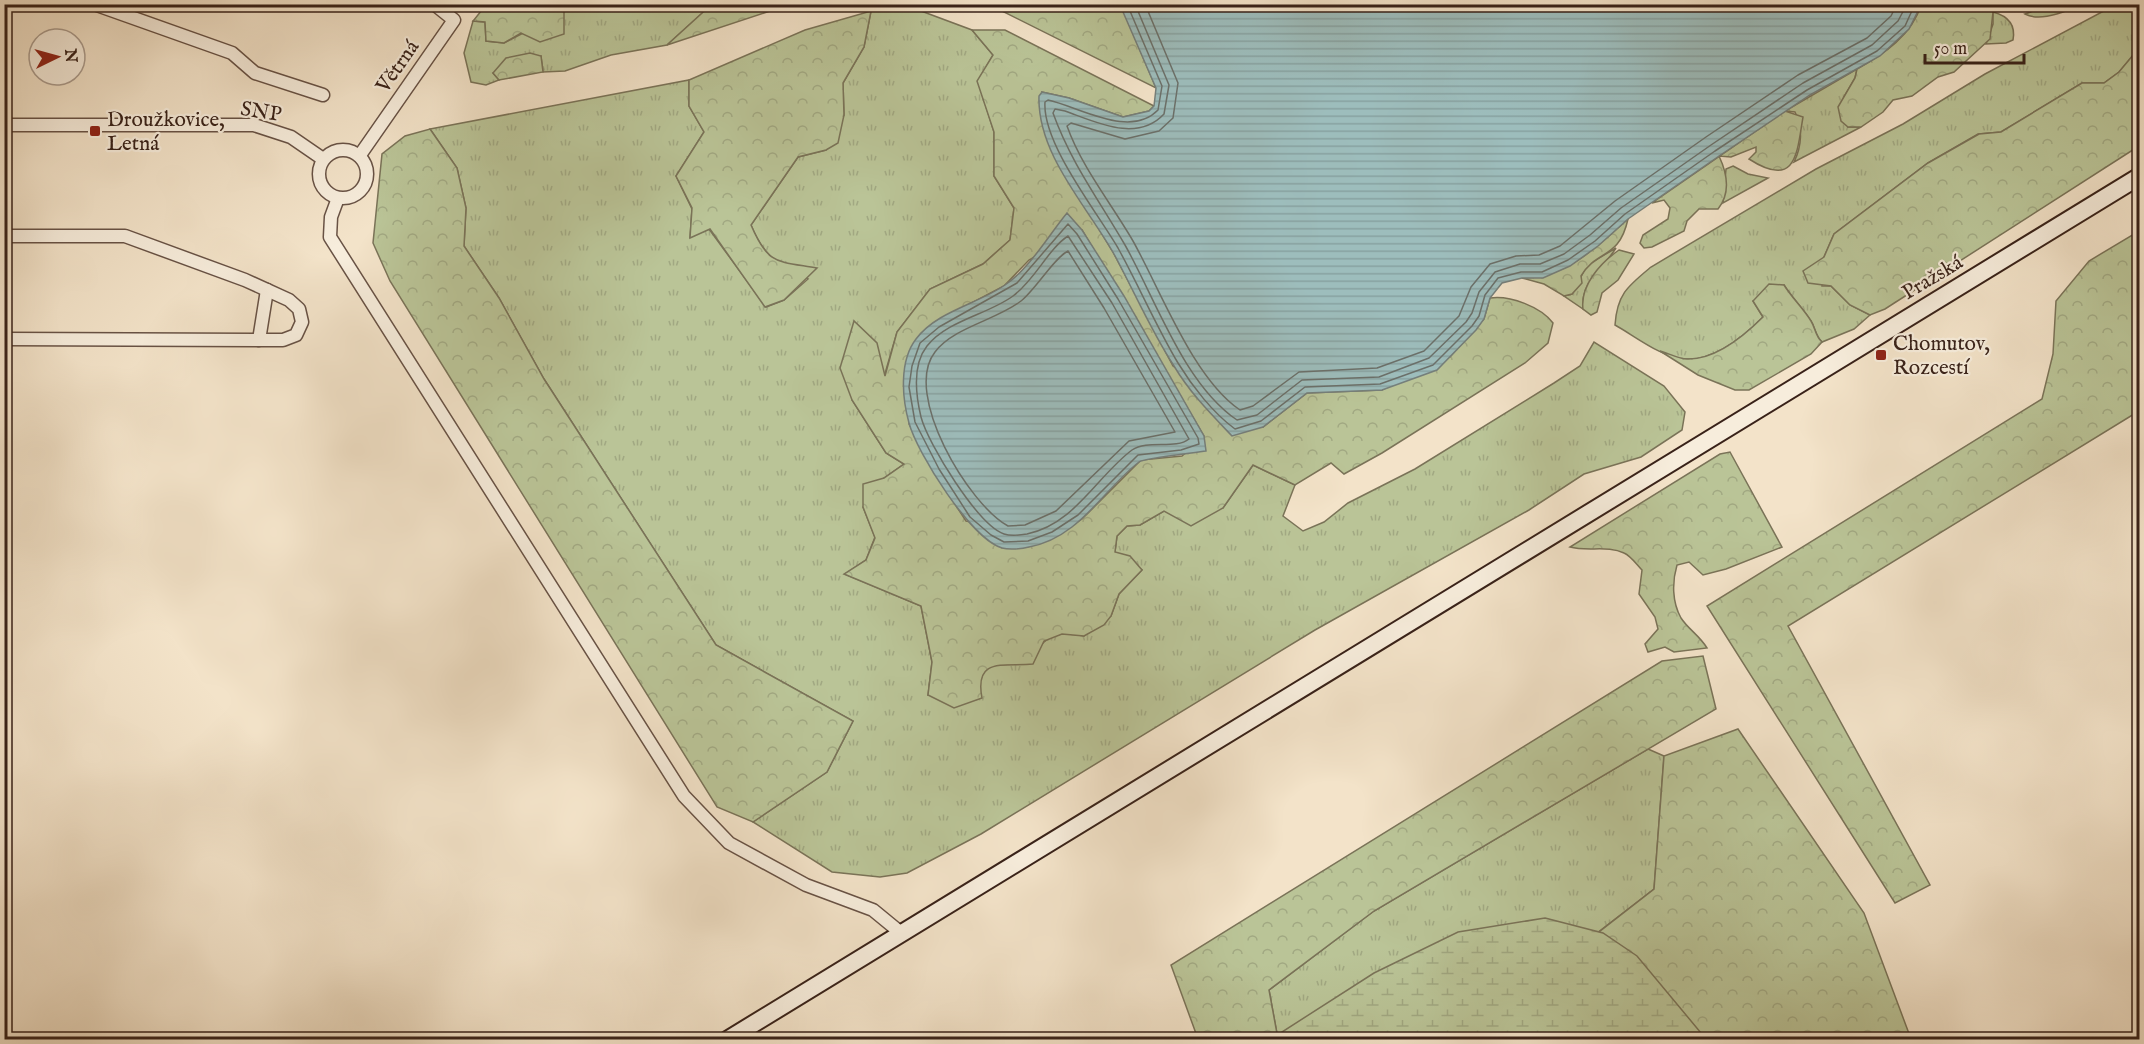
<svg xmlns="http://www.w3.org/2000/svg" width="2144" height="1044" font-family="'IM FELL English',serif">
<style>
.grass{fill:url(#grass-tufts);stroke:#7a7358;stroke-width:1.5}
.forest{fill:url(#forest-crowns);stroke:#7a7358;stroke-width:1.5;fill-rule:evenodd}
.wetland{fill:url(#wetland-marsh);stroke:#7a7358;stroke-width:1.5}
.water{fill:url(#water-rules);stroke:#757f7b;stroke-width:1.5}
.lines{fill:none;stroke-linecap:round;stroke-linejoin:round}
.shore{stroke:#6b706a;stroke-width:1.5}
.minor-casing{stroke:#685245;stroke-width:15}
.secondary-casing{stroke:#392219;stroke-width:20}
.minor{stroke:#f7eddc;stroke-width:12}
.secondary{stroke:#f7eddc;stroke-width:16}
.poi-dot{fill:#8f2418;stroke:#f7eddc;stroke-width:2}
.labels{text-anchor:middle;stroke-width:4.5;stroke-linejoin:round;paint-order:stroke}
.street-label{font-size:21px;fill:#392219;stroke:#f7eddc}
.poi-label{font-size:21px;fill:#392219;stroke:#f7eddc;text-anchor:start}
</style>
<defs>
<pattern id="grass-tufts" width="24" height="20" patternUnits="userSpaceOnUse" patternTransform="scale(1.5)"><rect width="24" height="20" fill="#bac497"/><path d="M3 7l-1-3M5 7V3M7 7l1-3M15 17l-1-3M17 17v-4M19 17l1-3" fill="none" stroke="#a1a882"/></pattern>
<pattern id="forest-crowns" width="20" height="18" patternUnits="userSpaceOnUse" patternTransform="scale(1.5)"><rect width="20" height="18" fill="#bac497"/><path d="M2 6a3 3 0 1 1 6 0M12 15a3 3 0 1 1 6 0" fill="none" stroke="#a1a882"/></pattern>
<pattern id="wetland-marsh" width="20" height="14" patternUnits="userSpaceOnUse" patternTransform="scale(1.5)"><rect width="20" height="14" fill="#bac497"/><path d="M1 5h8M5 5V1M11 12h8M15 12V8" fill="none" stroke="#a1a882"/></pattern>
<pattern id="water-rules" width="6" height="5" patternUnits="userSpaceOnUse" patternTransform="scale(1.5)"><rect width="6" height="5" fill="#9dbdbc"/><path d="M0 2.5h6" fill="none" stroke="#88a2a1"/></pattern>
</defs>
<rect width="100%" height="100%" fill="#f3e3c9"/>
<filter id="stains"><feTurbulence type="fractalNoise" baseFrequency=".00333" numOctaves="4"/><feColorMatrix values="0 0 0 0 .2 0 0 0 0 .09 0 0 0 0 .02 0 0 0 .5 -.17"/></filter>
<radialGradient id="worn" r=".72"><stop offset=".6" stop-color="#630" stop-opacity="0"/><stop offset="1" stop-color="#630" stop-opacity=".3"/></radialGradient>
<g class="grass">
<path d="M 551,5 L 711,5 L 667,45 L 611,55 L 565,71 L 543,72 L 541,56 L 493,73 L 499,80 L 486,85 L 471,82 L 464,53 L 473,21 L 485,22 L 486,41 L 504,43 L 564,12 Z"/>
<path d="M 2033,5 L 2080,5 C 2065,12 2040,22 2025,14 L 2031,12 Z"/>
<path d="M 2115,5 L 2139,5 L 2139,48 L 2119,72 L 2104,83 L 2082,83 L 2001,132 L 1978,134 L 1928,163 L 1834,234 L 1824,257 L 1822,286 L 1831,286 L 1850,305 L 1870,315 L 1854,329 L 1822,342 C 1815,335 1816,329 1811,321 C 1803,308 1792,298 1784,285 L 1753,301 L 1763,317 C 1745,335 1715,360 1687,359 C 1663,359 1635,336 1615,325 C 1617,294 1628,286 1651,267 L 1816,169 L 1903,124 L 1985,74 Z"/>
<path d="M 913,8 L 972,30 L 993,55 L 978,81 L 994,132 L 994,176 L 1014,208 L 1010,240 L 983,264 L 930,289 L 897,332 L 884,377 L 852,400 L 886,453 L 904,464 L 884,478 L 863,507 L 875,537 L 866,560 L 845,574 L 921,606 L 932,662 L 928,695 L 979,682 L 983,672 L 995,664 C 1043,668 1029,641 1061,634 C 1067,633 1077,635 1084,636 L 1111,616 L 1119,594 L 1142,570 L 1115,552 L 1117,536 L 1127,526 L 1140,525 L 1164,511 L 1223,508 L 1253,465 L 1295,485 L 1283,516 L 1303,531 L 1324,522 L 1348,503 L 1415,469 L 1554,383 L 1580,366 L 1594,342 L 1664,386 L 1685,412 L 1682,430 L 1641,457 L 1584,474 L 1529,510 L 1315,630 L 981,834 L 907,873 L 880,877 L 832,872 L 753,822 L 827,772 L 853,721 L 716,645 L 544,379 L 499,298 L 464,246 L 466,208 L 457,168 L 430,129 L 689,80 L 689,106 L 704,132 L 676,176 L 692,209 L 690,237 L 709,229 L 766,307 L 784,300 L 808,279 C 776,261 766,260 751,225 L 798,157 L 826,150 L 844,115 L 843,83 L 864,47 L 871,11 Z"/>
<path d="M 1993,12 C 2008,16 2016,24 2013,40 L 2006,43 L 1986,44 L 1993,24 Z"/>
<path d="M 1857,69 L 1855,78 L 1844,97 L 1848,127 L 1861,127 L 1794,162 C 1802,146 1803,127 1795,112 L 1785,111 Z"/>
<path d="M 1733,166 L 1748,174 L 1768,178 L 1723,203 L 1726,169 Z"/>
<path d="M 1616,248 C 1603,269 1580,282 1583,309 L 1564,296 L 1572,294 L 1587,265 Z"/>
<path d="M 1648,749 L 1664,756 L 1654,889 L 1460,1039 L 1278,1039 L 1269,990 L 1374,911 Z"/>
</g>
<g class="forest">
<path d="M 486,5 L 551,5 L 564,12 L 564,34 L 540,42 L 521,33 L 504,43 L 486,41 L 485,22 L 473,21 Z"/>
<path d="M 711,5 L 711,4 L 788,5 L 667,45 Z"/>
<path d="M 990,5 L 1121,5 L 1156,88 Z"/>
<path d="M 1921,5 L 1986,5 L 1993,12 L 1990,39 L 1954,72 L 1938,77 L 1912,96 L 1893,100 L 1883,112 L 1861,127 L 1848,127 L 1841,121 L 1838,107 L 1855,78 L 1857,69 C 1884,54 1912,35 1921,5 Z"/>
<path d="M 871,11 L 864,47 L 843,83 L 844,115 L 838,143 L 826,150 L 798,157 L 751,225 C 768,265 776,261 817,268 L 784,300 L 765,307 L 710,229 L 690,238 L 692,208 L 676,176 L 704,132 L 689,106 L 689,80 L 805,30 Z"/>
<path d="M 972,30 L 1005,30 L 1154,106 L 1149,111 L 1123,117 L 1069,98 L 1042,92 L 1054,155 L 1113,252 L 1173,366 L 1263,427 L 1307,393 L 1382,390 L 1450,357 L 1484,319 L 1490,298 C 1510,295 1541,307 1553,323 L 1548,343 L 1525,363 L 1382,453 L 1344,474 L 1331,463 L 1295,485 L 1253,465 L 1223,508 L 1191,526 L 1164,511 L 1140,525 L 1127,526 L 1117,536 L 1115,552 L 1130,556 L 1142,570 L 1119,594 L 1111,616 L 1104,625 L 1084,636 L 1062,634 L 1044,641 L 1033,664 C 1005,667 974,656 982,698 L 954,708 L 928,695 L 932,662 L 921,606 L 844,574 L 866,560 L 875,538 L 863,507 L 863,484 L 884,478 L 904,464 L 886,453 L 852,400 L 840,368 L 854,321 L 877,343 L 885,376 L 897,332 L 930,289 L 983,264 L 1010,240 L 1014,208 L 994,176 L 994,132 L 977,81 L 993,55 ZM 1082,230 L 1204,436 L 1182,456 L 1141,460 L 1082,519 L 1055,537 L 966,521 L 934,472 L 909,424 L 935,322 L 1004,286 L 1029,260 Z"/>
<path d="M 2139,48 L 2139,146 L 1885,309 L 1870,315 L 1850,305 L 1831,286 L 1808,283 L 1803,271 L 1824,257 L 1834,234 L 1928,163 L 1979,134 L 2001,132 L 2082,83 L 2104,83 L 2119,72 Z"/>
<path d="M 530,53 L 541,56 L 543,72 L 499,80 L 493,73 L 506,58 Z"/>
<path d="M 1785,111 L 1803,117 C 1797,152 1797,190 1749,159 L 1756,152 L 1756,147 L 1731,157 L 1719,156 C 1727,173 1731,193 1718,209 L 1699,209 L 1687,221 L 1684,231 L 1652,247 L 1644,248 L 1640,243 L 1643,235 L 1668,219 L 1670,208 L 1664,200 L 1652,203 Z"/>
<path d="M 430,129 L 457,168 L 466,208 L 464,246 L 499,298 L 544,379 L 716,645 L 853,721 L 827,772 L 753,822 L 717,807 L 390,281 L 373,243 L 382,154 L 405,136 Z"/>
<path d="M 1628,219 C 1619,260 1597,249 1581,276 L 1582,283 L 1572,294 L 1564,296 L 1544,284 L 1522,278 C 1566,278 1597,247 1628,219 Z"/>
<path d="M 2139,231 L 2139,411 L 1788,626 L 1930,885 L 1895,903 L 1707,606 L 2042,399 L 2053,354 L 2056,301 L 2089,261 Z"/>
<path d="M 1619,250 L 1634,254 L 1618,280 L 1602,293 L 1597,312 L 1591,315 L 1583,309 C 1580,286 1600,263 1619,250 Z"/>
<path d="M 1769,284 L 1784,285 C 1792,298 1803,308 1811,321 C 1816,329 1815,336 1822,342 L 1811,354 L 1749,390 L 1735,390 L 1698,375 L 1660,351 C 1668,353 1679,359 1687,359 C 1715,360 1745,335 1763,317 L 1753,301 Z"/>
<path d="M 1730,452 L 1782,547 L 1726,569 L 1703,575 L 1689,562 L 1677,565 C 1672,582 1672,602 1681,618 C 1688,629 1700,636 1707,648 L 1674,652 L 1665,647 L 1648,652 L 1645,644 L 1658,629 L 1655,617 L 1639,594 L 1642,570 C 1637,565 1631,556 1624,553 C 1608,545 1587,552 1570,547 L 1720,454 Z"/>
<path d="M 1703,656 L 1716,709 L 1374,911 L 1269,990 L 1278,1039 L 1198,1039 L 1171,965 L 1662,661 Z"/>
<path d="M 1738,729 L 1864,913 L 1911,1039 L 1460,1040 L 1654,889 L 1664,756 Z"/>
</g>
<path class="wetland" d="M 1545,918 L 1603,933 L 1637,956 L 1706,1039 L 1271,1039 L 1374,973 L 1458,932 Z"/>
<g class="water">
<path d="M 1120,5 L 1921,5 L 1909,29 L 1880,56 L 1810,95 L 1719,156 L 1628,219 L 1598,246 L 1570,266 L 1543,278 L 1522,278 L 1502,283 L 1490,298 L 1484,319 L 1476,330 L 1437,370 L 1382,390 L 1307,393 L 1263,427 L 1232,436 C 1211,414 1190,393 1174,366 C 1151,331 1134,291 1114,254 C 1087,206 1037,154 1039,96 L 1042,92 L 1069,98 L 1123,117 L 1149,111 L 1154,106 L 1156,88 Z"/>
<path d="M 1067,213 L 1082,230 L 1124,296 L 1204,436 L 1206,451 C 1194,453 1144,458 1139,462 C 1103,490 1079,538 1029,547 C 1022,549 1009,550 1002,548 C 971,539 917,453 909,423 C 902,398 899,361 916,339 C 937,311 978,304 1005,285 C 1030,268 1048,236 1067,213 Z"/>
</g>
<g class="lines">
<g class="shore">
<path d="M 1127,4 L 1162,86 L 1158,110 C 1130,139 1080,107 1048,100 L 1045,102 C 1042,143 1097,212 1118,248 C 1139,286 1156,326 1178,363 C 1192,386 1213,413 1235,429 L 1261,421 L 1305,387 L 1380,384 L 1433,365 L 1472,326 L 1479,316 L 1485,295 L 1498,278 L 1521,272 L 1542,272 L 1568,260 L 1595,241 L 1625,214 L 1715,151 L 1807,90 L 1877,51 L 1905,26 L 1915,4"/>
<path d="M 1135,4 L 1169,85 L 1164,114 C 1137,143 1096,122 1065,111 L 1055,109 L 1053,113 C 1071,163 1099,200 1125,245 C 1156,300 1184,384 1237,420 L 1257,415 L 1302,380 L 1379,377 L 1429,358 L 1466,322 L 1472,313 L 1479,292 L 1495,272 L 1520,264 L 1540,264 L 1564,254 L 1590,235 L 1621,208 L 1711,145 L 1803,83 L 1872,45 L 1898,21 L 1907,4"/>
<path d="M 1145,4 L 1178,83 L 1173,118 L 1159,131 L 1125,139 L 1071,123 L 1067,126 C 1082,168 1111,203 1133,241 C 1161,291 1193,378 1240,410 L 1253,406 L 1299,372 L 1377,368 L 1424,351 L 1459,316 L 1471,287 L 1490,264 L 1516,256 L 1539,255 L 1560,246 L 1615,201 L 1706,137 L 1798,75 L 1867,38 L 1891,16 L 1897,4"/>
<path d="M 1068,224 L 1077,234 L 1118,299 L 1198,438 L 1199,444 L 1181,450 L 1138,455 L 1078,515 L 1052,532 L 1028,541 L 1004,542 L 991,535 L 970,517 L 939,469 L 915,422 L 909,387 L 912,366 L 920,343 L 939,327 L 1017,283 Z"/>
<path d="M 1068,236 L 1112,303 L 1189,439 C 1175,450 1148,439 1132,450 C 1097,476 1075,524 1027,534 C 1021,535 1010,536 1004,534 C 978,525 928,444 921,417 C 916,396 912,365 927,346 C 948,320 987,315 1013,296 C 1035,280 1048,249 1068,236 Z"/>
<path d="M 1068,251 L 1104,308 L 1175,432 L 1129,441 L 1056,511 L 1025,525 L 1008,526 C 969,505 902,394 935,352 C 954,327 997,320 1021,301 C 1036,289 1054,258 1068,251 Z"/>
</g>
<defs>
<g id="minor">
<path d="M 94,4 L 232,53 L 255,73 L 323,95"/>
<path d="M 4,125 L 254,125 L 291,137 L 323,159"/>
<circle cx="343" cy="174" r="24"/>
<path d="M 360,155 L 454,20 L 434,4"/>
<path d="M 338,198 L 331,217 L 330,237 L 684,796 L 729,843 L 806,885 L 873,910 L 901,933"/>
<path d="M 4,236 L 125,236 L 245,280 L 289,300 L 299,309 L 302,322 L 296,335 L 283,340 L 4,339"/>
<path d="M 259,340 L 267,290"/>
</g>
<path id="secondary" d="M 727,1040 L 2140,176"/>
</defs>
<use href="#minor" class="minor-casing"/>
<use href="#secondary" class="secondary-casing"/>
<use href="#minor" class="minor"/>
<use href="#secondary" class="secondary"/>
</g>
<g class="poi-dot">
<rect x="89" y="125" width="12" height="12" rx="3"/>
<rect x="1875" y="349" width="12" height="12" rx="3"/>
</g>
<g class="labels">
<g class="street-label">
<text transform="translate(397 66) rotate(-55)" y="7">Větrná</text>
<text transform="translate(261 111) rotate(9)" y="7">SNP</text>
<text transform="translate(1932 277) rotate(-31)" y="7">Pražská</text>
</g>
<g class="poi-label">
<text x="107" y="126">Droužkovice,<tspan x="107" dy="24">Letná</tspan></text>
<text x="1893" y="350">Chomutov,<tspan x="1893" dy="24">Rozcestí</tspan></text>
</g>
</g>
<rect width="2144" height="1044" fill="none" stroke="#f3e3c9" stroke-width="24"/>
<rect x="6" y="6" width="2132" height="1032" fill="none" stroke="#392219" stroke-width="3"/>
<rect x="12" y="12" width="2120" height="1020" fill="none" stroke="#392219" stroke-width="1.5"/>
<g transform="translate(57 57) rotate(85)"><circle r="28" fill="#f7eddc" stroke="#ab9c8e" stroke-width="1.5"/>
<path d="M0-4.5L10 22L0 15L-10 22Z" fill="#8f2418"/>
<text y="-9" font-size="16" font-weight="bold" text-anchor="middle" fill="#392219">N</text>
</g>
<path d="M1925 54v9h99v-9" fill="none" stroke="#392219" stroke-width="3"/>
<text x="1934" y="54" font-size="18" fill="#392219" stroke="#f7eddc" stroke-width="4.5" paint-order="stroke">50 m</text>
<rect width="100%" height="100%" filter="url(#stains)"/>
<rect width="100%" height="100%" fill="url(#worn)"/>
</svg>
